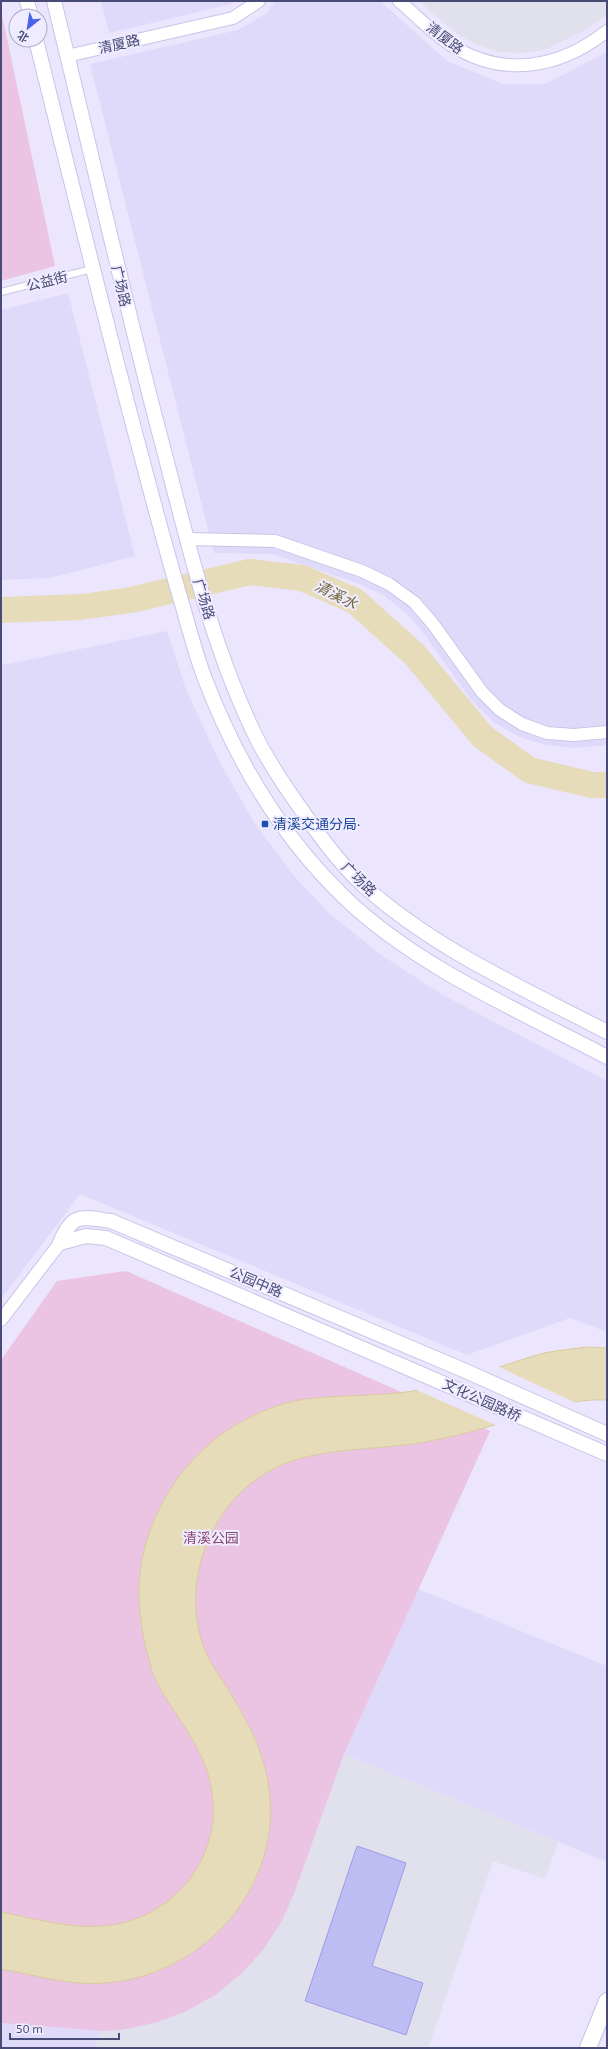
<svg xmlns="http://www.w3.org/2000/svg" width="608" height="2049" font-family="'Exo 2','Noto Sans SC',sans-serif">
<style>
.residential{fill:#dfdafa}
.industrial{fill:#e1e0ed}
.green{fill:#ebc3e3}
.water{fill:#e7dcb9;stroke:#d9cb9f}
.pier{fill:#ebe5fd}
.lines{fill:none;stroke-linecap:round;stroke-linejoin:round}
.river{stroke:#e7dcb9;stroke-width:26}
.building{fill:#bdbcf3;stroke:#9c9de6}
.service-casing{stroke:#c8c5e7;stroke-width:8}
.minor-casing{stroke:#c8c5e7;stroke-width:14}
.tertiary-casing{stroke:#c8c5e7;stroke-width:16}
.secondary-casing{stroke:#c3c0e9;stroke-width:18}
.service{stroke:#fff;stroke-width:6}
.minor{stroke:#fff;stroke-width:12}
.tertiary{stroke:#fff;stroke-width:14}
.secondary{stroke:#fff;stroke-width:16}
.transit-dot{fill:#1a4fb4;stroke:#f0ecff;stroke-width:1.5}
.labels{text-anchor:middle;stroke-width:4;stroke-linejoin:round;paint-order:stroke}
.street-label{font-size:14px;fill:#494b77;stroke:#f0ecff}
.transit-label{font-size:14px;fill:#164399;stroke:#f0ecff;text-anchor:start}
.park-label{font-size:14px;fill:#894674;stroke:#f0ecff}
.water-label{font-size:15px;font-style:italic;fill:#75683a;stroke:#f0ecff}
</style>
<rect width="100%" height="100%" fill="#ebe5fd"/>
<g class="residential">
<path d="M 101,1 L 236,1 L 228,5 L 109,33 Z"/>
<path d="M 275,1 L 380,1 L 447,61 L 503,84 L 545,84 L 607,52 L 607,745 L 574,748 L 545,745 L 517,736 L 492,721 L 471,700 L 423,632 L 405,612 L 383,595 L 357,583 L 272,554 L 214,553 L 90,64 L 238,30 L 267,13 Z"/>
<path d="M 68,293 L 135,556 L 50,578 L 1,580 L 1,310 Z"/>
<path d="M 167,631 L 185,687 L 220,763 L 254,822 L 293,875 L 331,915 L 380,954 L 441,994 L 607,1081 L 607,1332 L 570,1318 L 467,1355 L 80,1194 L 1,1299 L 1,664 L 8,664 Z"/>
<path d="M 418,1589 L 607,1666 L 607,1862 L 344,1754 Z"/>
<path d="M 1,2023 L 101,2031 L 95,2048 L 1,2048 Z"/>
</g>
<g class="industrial">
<path d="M 419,1 L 607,1 L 607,15 L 582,32 L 544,50 L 521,53 L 499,52 L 477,45 L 457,34 Z"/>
<path d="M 344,1754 L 558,1842 L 545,1879 L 493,1861 L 428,2048 L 95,2048 L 101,2031 L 121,2030 L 295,1891 Z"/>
</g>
<g class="green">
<path d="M 1,10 L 55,266 L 1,281 Z"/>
<path d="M 126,1271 L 490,1431 L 344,1754 L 295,1891 L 282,1921 L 263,1950 L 241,1974 L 215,1995 L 185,2012 L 154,2023 L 121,2030 L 101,2031 L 1,2023 L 1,1360 L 57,1281 Z"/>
</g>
<path class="water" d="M 587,1347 L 607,1348 L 607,1400 C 563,1398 526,1416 484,1428 C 465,1434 445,1438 425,1442 C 381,1450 332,1447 289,1462 C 214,1489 176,1581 206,1653 C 211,1665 220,1676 226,1686 C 245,1717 262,1746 268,1782 C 286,1884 205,1976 105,1983 C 70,1986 35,1975 1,1969 L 1,1912 C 33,1918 69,1929 103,1926 C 180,1920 232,1845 207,1771 C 196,1736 169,1709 154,1676 C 151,1670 150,1662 148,1656 C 142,1633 138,1610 139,1586 C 141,1526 177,1464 226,1431 C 249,1416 279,1402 306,1399 C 348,1394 389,1397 430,1388 C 469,1379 505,1364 544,1353 C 558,1350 573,1349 587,1347 Z"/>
<path class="pier" d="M 497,1366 L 576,1403 L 559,1406 L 498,1426 L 414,1389 L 469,1376 Z"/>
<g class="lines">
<path class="river" d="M 1,610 L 81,607 L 131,600 L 250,572 L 302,578 L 355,601 L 415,655 L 482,736 L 529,770 L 592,785 L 607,785"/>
</g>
<path class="building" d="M 357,1846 L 406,1863 L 372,1966 L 423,1983 L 406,2035 L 305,2001 Z"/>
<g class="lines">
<defs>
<path id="service" d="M 1,292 L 92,269"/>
<g id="minor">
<path d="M 399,1 C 416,15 432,33 451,45 C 503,78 559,69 607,31"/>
<path d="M 67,56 L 233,18 L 259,1"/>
<path d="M 187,539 L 275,541 L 362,571 L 389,584 L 414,602 L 433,624 L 482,692 L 500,710 L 522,724 L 547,733 L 574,735 L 607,732"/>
<path d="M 1,1320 L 60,1243"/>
</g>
<g id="tertiary">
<path d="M 27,1 L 31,16"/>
<path d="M 54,1 C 89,143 121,286 158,428 C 186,533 209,643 258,741 C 272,768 290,794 308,819 C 324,842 342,866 363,885 C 434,949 523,988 607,1032"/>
<path d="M 36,40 C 69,172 101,304 136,436 C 150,489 164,543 180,597 C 188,624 195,653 205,679 C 236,760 282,837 344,897 C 415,966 520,1011 607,1057"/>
<path d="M 60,1243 C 72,1212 82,1217 111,1221 L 461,1369 L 607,1434"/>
<path d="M 60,1243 L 86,1236 L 106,1238 L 607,1454"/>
</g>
<path id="secondary" d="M 588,2048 L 607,2001"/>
</defs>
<use href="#service" class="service-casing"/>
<use href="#minor" class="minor-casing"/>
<use href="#tertiary" class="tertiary-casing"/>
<use href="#secondary" class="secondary-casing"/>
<use href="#service" class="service"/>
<use href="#minor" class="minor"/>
<use href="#tertiary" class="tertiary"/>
<use href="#secondary" class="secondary"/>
</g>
<rect class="transit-dot" x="261" y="820" width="8" height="8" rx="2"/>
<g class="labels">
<g class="street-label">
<text transform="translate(445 38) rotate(37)" y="5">清厦路</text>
<text transform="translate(119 44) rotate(-13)" y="5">清厦路</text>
<text transform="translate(47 281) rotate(-14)" y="5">公益街</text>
<text transform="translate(121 286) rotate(77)" y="5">广场路</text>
<text transform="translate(204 599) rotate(73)" y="5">广场路</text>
<text transform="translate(359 879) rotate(44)" y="5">广场路</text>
<text transform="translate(256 1282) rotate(23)" y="5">公园中路</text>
<text transform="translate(482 1400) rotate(24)" y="5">文化公园路桥</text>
</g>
<g class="transit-label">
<text x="273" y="829">清溪交通分局·</text>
</g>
<g class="park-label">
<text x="211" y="1543">清溪公园</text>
</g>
<g class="water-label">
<text transform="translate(336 595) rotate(27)" y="5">清溪水</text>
</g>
</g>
<rect width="608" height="2049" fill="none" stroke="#494b77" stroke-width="4"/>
<g transform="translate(28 28) rotate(210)"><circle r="19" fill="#f0ecff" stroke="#adacc9"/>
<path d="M0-3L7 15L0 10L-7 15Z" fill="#4863ea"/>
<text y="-6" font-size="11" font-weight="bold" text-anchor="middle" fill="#494b77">北</text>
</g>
<path d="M10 2033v6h109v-6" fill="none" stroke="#494b77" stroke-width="2"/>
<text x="16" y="2033" font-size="12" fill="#494b77" stroke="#f0ecff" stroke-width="3" paint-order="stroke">50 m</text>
</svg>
